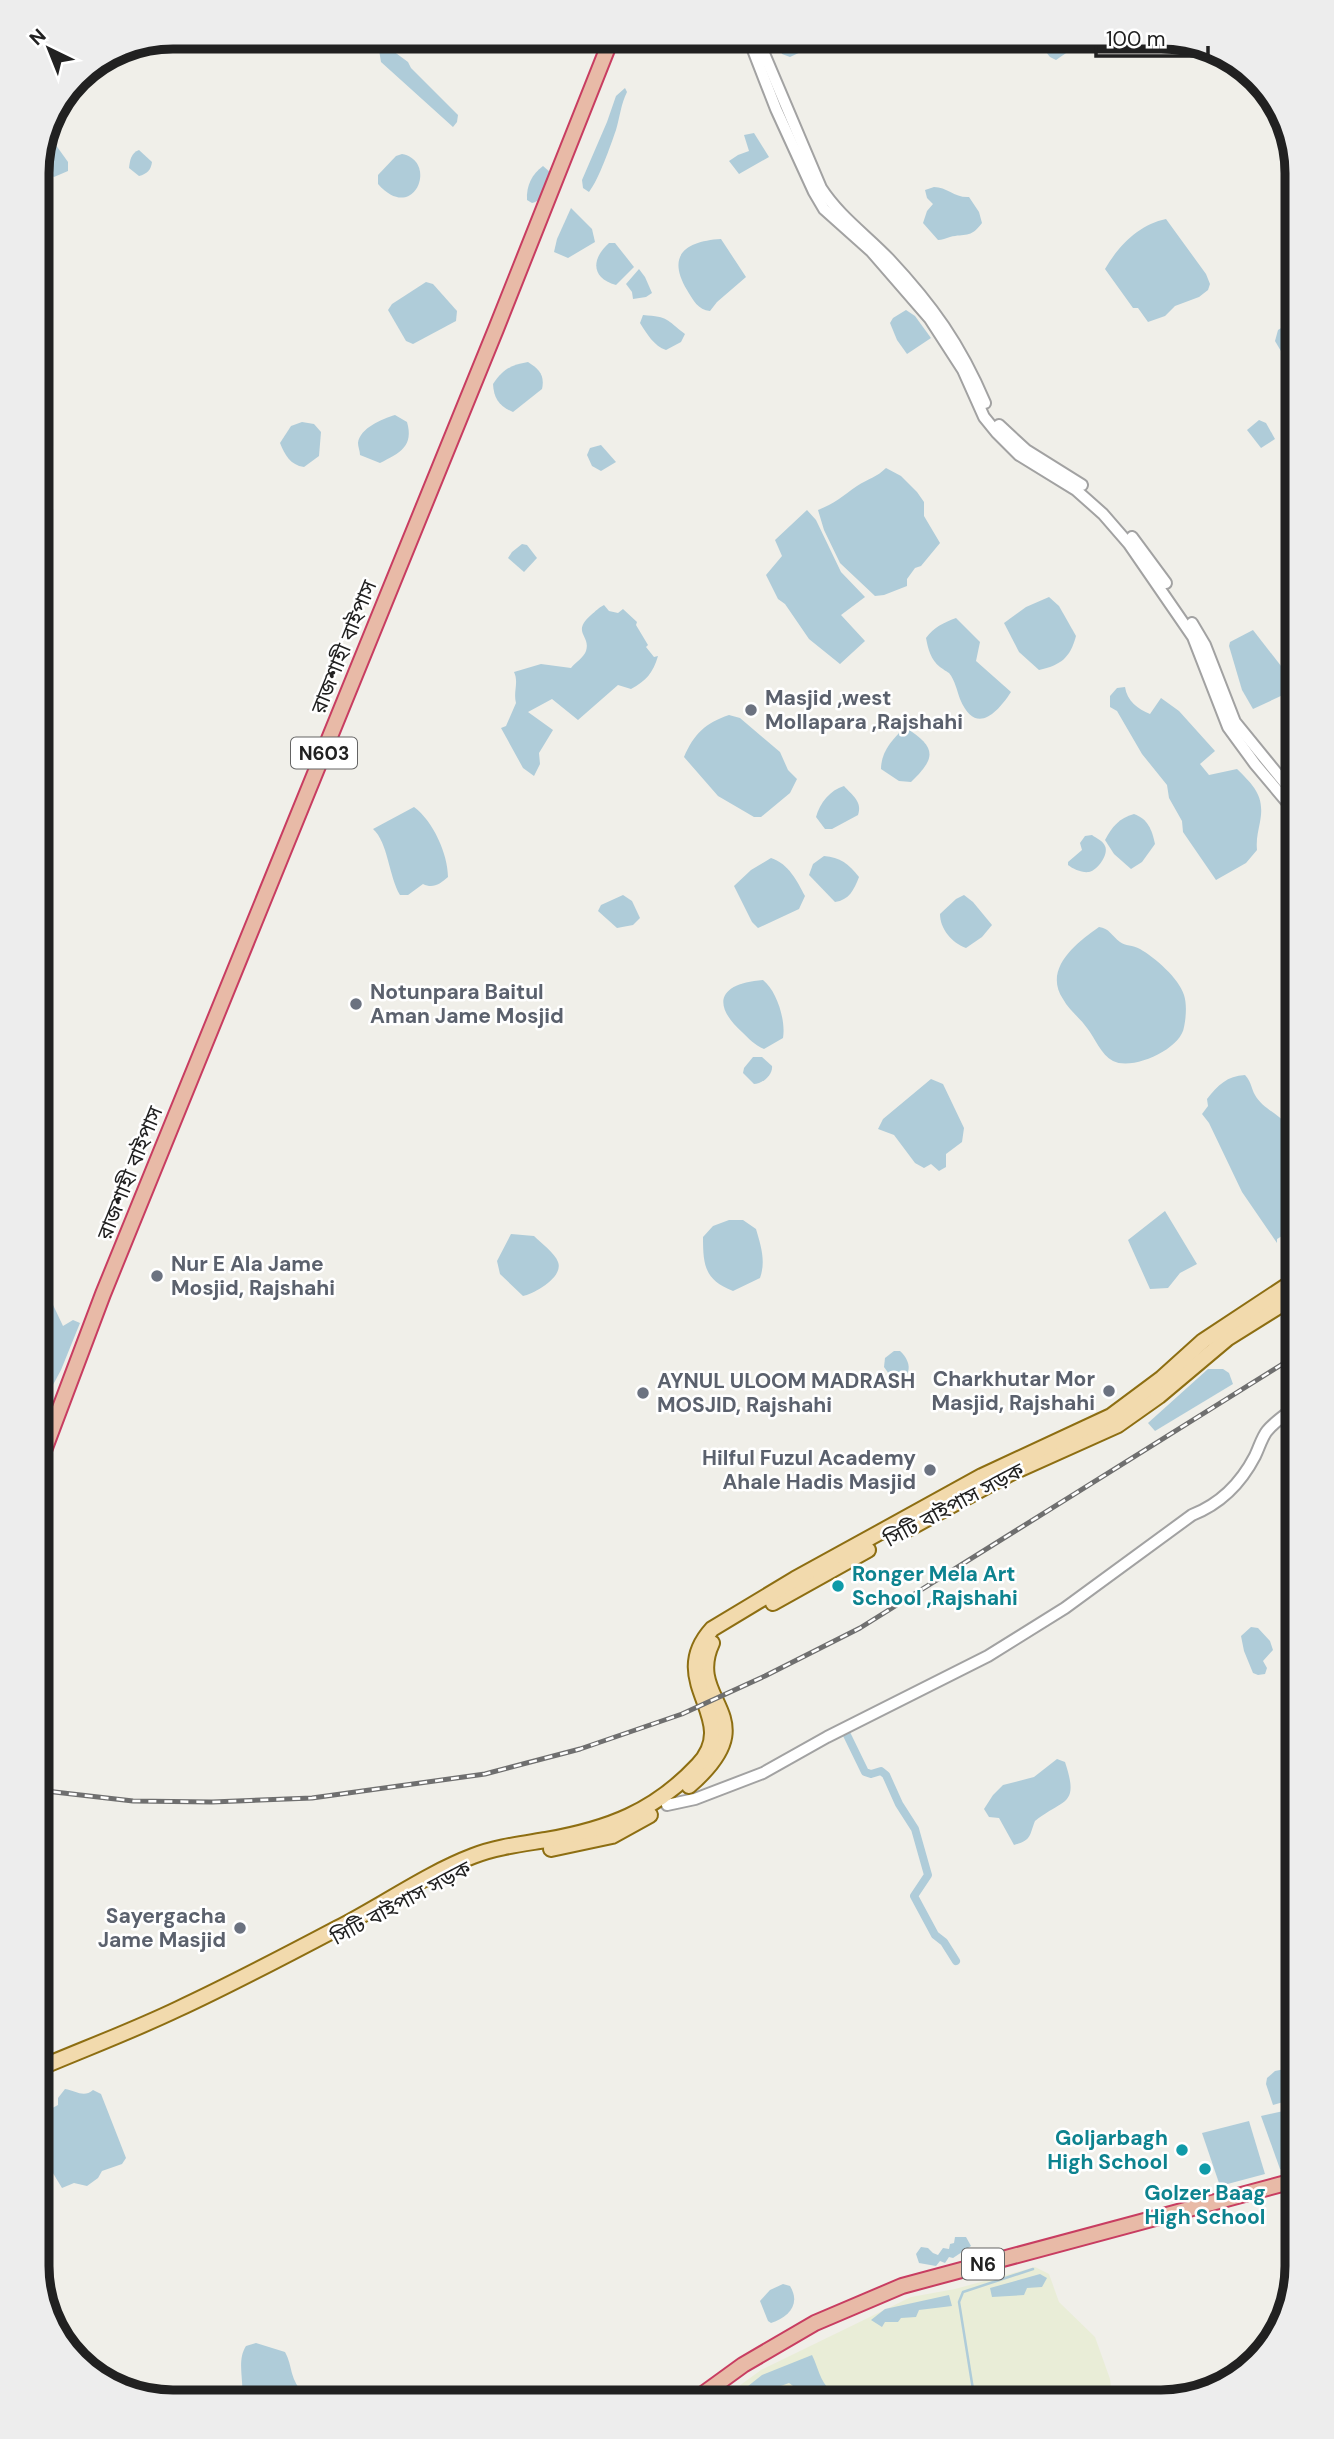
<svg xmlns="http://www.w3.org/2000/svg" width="1334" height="2439" font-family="'DM Sans','Noto Sans Bengali',sans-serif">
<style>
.farmland{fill:#e9edd7}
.water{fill:#afccd9}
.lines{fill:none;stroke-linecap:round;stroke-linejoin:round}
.stream{stroke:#afccd9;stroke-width:2.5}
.canal{stroke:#afccd9;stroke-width:8}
.tertiary-casing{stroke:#a2a2a2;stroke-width:14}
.primary-casing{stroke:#8d6e12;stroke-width:18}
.trunk-casing{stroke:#c83d61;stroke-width:18}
.tertiary{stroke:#fff;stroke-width:10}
.primary{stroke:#f2daad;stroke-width:14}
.trunk{stroke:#e8baa7;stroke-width:14}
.rail-casing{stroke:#6f6f6f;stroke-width:5}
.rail{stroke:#fff;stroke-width:2.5;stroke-dasharray:8;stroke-linecap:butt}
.worship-dot{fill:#6b7280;stroke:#fff;stroke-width:2.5}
.culture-dot{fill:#0f9aa8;stroke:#fff;stroke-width:2.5}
.labels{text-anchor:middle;stroke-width:5;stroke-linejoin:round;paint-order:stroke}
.shield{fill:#fff;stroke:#646464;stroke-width:2}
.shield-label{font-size:19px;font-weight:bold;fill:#212121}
.street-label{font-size:21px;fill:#212121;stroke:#fff}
.worship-label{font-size:21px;font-weight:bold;fill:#5b616d;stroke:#fff;text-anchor:start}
.culture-label{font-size:21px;font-weight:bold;fill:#0d838f;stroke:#fff;text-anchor:start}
.rim{fill:none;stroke:#212121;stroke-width:9}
</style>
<rect width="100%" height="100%" fill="#f0efe9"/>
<path class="farmland" d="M 1035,2267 L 1049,2274 L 1059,2302 L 1095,2337 L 1110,2379 L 1113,2402 L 717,2402 L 761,2370 L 911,2297 L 955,2289 Z"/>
<g class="water">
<path d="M 774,37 L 816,37 L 819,50 L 805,50 L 790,57 L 782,54 Z"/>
<path d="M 1034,37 L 1078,37 L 1069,51 L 1056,60 L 1050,57 Z"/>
<path d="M 389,48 L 408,62 L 411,68 L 458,115 L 457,122 L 453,127 L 381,62 L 379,50 Z"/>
<path d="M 625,88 L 627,92 C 621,104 620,116 616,130 C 610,147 599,179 589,192 L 583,188 L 582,180 L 607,122 L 616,96 Z"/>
<path d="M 45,130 L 68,162 L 68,171 L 54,177 L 44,171 L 38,161 Z"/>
<path d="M 754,133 L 769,157 L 739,174 L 729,161 L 738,155 L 749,151 L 744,135 Z"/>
<path d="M 139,150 L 152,162 C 151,170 147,174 139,176 L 129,168 C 130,160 131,153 139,150 Z"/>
<path d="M 402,154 C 439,161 414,225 378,184 L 378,175 L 396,156 Z"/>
<path d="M 543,166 L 550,172 C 549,186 547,199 532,203 L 527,200 C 526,186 532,174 543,166 Z"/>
<path d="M 934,187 C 947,187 955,198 969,197 L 979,212 L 982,223 C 970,239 965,233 950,237 C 946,238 942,240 938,240 L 923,223 L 927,211 L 933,204 L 927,198 L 925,190 Z"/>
<path d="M 571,208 L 592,229 L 595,242 L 568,258 L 554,252 L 557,239 Z"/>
<path d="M 1166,219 L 1206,274 L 1210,284 L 1208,290 L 1199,297 L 1175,306 L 1165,316 L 1148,322 L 1138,308 L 1133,308 L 1105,269 C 1118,246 1140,224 1166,219 Z"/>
<path d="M 721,239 L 746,277 L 717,302 L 710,311 C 698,310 693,300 687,290 C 666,255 686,241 721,239 Z"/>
<path d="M 609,243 L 615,243 L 634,267 L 616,285 C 591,278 591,259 609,243 Z"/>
<path d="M 639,269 L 645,277 L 652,293 L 646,297 L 633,299 L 632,292 L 626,284 Z"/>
<path d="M 426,282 L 433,284 L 457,311 L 456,321 L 413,344 L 406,341 L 388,310 L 392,304 Z"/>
<path d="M 906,310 L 915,316 L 931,338 L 907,354 L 897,340 L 890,323 L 893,318 Z"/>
<path d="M 643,315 C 670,317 665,319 685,334 L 681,342 L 666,350 C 654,346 647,334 640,323 Z"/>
<path d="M 1293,321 L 1297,322 L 1297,369 L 1288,363 L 1275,341 L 1278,330 Z"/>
<path d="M 528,362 C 539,369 545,375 542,389 L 513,412 C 499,406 494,399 493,384 C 503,369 511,365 528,362 Z"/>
<path d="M 395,415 L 407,422 C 414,446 400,453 380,463 L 360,455 C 360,451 358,447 358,443 C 360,428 382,419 395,415 Z"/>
<path d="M 1259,420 L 1266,423 L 1275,439 L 1261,448 L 1247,430 Z"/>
<path d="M 302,422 L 314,424 L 321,432 L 319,456 L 304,467 C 290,465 285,455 280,443 L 291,426 Z"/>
<path d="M 601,445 L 616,462 L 601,471 L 592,466 L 587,455 L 590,448 Z"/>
<path d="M 886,468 L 901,476 L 917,492 L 924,502 L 924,516 L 940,543 L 921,566 L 915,568 L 907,579 L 907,586 L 884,595 L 875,596 L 840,563 L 824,530 L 818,510 C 834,504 844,495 857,486 C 868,479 877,477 886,468 Z"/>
<path d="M 807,510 L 816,520 L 841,572 L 865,597 L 841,615 L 865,641 L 840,664 L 809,639 L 785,604 L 778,599 L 766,575 L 782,556 L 775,540 Z"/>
<path d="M 522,544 L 527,545 L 537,558 L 524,572 L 508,558 L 512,552 Z"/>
<path d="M 1049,597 L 1059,606 L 1076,636 C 1070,658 1061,665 1039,670 L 1019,652 L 1004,623 L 1026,607 Z"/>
<path d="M 604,605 L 609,611 L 618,613 L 623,609 L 637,622 L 636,625 L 648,645 L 646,647 L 654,657 L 658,656 C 653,673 646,681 631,689 L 618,685 L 578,720 L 552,699 L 528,712 L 553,730 L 539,753 L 540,764 L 534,776 L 523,768 L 501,728 L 506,726 L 516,703 C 513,692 519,682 514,672 L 541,664 L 571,668 C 575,663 584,657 586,651 C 591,635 571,633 591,615 C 596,611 598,608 604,605 Z"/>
<path d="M 956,618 L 980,642 L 976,661 L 1011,692 C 996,715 975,735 960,699 C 957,691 955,680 949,673 C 949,673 941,668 940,667 C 931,660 928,649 926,638 C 934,627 943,623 956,618 Z"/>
<path d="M 1253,630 L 1295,684 L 1283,695 L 1253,709 L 1242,690 L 1229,646 L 1230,642 Z"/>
<path d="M 1125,687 C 1127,701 1138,709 1150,714 L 1161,698 L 1179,711 L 1215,751 L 1200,764 L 1209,775 L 1237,769 C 1254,786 1265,796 1260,822 C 1258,832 1256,840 1257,850 L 1246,863 L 1216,880 L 1183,832 L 1182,821 L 1169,798 L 1167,785 L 1142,754 L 1117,711 L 1110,707 L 1110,696 L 1117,688 Z"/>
<path d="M 729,715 L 740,718 L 780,752 L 788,770 L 797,779 L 790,793 L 761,817 L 754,817 L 718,796 L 684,757 C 694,734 705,723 729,715 Z"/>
<path d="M 905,727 C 935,747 938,756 911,782 L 899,781 L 881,769 C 881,751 893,739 905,727 Z"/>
<path d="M 844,786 C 852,795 863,802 858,815 L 832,829 L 825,829 L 816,817 C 820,803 830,790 844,786 Z"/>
<path d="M 414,807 C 433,821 448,854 448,877 C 440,884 433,889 423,884 L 408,895 L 400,895 C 389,877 388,842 373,829 Z"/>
<path d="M 1134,814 C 1148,819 1152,830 1155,844 L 1142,862 L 1131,869 L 1114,854 L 1105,840 C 1112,827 1119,818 1134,814 Z"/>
<path d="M 1092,835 C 1096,838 1103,841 1105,846 C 1109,854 1098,870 1089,872 C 1082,873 1073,869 1068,865 L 1068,862 L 1082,850 L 1080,843 L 1085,836 Z"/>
<path d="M 824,856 C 840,857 849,864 859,877 C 854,890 849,900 835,902 L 809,875 L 813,864 Z"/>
<path d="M 771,858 C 789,864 797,881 805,896 L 799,909 L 758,928 L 752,922 L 734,886 L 751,870 Z"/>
<path d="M 623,895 L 632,901 L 640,918 L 633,925 L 617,928 L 598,911 L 601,905 Z"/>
<path d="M 964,895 L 973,902 L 992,925 L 982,937 L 966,948 C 952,943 940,929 940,914 L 956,899 Z"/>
<path d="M 1099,927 C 1109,928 1112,936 1120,942 C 1125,946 1133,945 1140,949 C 1154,957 1179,978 1184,995 C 1187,1004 1186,1018 1184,1027 C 1181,1049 1133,1071 1113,1061 C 1101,1055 1095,1038 1087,1028 C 1080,1018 1069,1010 1063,999 C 1043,969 1076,943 1099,927 Z"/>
<path d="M 763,980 C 777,991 786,1021 783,1038 L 764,1049 C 755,1045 749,1039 742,1032 C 709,1002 722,983 763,980 Z"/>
<path d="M 753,1057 L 762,1057 L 772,1066 C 773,1075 762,1084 754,1084 L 743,1073 L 744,1068 Z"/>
<path d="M 1245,1075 C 1252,1083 1251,1088 1255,1095 C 1262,1108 1279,1114 1288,1126 L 1283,1158 L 1297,1182 L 1297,1237 L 1289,1232 L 1277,1239 L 1277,1243 L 1242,1192 L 1209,1123 L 1202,1114 L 1208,1106 L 1207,1099 C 1218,1085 1227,1076 1245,1075 Z"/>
<path d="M 931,1079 L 943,1084 L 964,1128 L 962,1142 L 946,1154 L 946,1167 L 939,1171 L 931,1164 L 924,1168 L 915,1163 L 894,1135 L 878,1129 L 883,1119 Z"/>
<path d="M 1165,1211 L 1197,1264 L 1180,1273 L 1168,1288 L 1150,1289 L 1128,1240 Z"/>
<path d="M 729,1220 L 743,1220 L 756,1229 C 761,1246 766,1261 760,1278 L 733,1291 C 705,1280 703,1266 703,1237 L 713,1226 Z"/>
<path d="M 511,1234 L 534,1236 C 541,1243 555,1253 558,1262 C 564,1277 534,1294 523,1296 L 500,1274 L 497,1261 Z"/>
<path d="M 37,1271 L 63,1326 L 73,1320 L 80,1323 L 61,1370 L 47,1396 L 37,1400 Z"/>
<path d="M 894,1351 L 900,1351 C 912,1362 913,1378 894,1381 L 884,1367 L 885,1358 Z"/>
<path d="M 1208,1369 L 1223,1369 L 1229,1373 L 1233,1384 L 1155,1431 L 1148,1423 Z"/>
<path d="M 1295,1507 L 1297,1507 L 1297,1551 L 1282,1538 Z"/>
<path d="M 1251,1627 L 1258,1628 L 1270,1641 L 1273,1650 L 1263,1661 L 1267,1668 L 1265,1674 L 1258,1675 L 1253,1673 L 1244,1651 L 1241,1636 Z"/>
<path d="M 1057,1759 L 1065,1762 C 1080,1807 1063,1798 1035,1821 C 1029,1836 1032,1840 1014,1845 L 999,1818 L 989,1817 L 984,1809 L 993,1795 L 1003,1785 L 1034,1777 Z"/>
<path d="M 1290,2068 L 1297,2088 L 1297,2098 L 1273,2105 L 1266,2084 L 1267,2078 L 1275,2071 Z"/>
<path d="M 65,2089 C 76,2091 84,2098 93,2090 L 101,2094 L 126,2158 L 122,2164 L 102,2171 L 98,2178 L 87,2186 L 74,2183 L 62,2188 L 42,2155 L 43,2142 L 37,2122 L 41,2114 L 58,2105 L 58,2098 Z"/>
<path d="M 1297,2108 L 1297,2173 L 1293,2175 L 1280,2169 L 1261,2116 Z"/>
<path d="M 1249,2121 L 1265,2174 L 1220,2186 L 1202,2133 Z"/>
<path d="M 955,2237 L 966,2237 L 971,2246 L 953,2258 L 949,2257 L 945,2263 L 940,2261 L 936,2266 L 919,2263 L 916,2254 L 921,2247 L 928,2248 L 933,2253 L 938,2255 L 943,2248 L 949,2249 L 950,2244 L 954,2243 Z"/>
<path d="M 1040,2274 L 1047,2278 L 1042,2287 L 1027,2288 L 1024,2295 L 992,2297 L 990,2288 Z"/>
<path d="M 783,2284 L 790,2286 C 801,2304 789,2317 771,2323 L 768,2321 L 760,2301 L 770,2290 Z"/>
<path d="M 949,2295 L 952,2306 L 919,2310 L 916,2317 L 901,2318 L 898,2322 L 885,2322 L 882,2327 L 871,2320 L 885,2309 Z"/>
<path d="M 256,2343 L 285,2352 C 293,2367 289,2376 302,2392 L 299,2402 L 240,2402 C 247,2387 235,2363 246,2346 Z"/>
<path d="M 812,2355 C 818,2367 820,2381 830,2390 L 812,2400 L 789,2383 L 753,2396 L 745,2402 L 728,2402 L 762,2375 Z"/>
</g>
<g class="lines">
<path class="stream" d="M 975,2402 L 959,2302 L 963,2292 L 1033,2269"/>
<path class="canal" d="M 847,1735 L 865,1772 L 871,1774 L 881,1771 L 886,1775 L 899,1804 L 915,1829 L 928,1875 L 914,1896 L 935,1935 L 944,1942 L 956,1961"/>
<defs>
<g id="tertiary">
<path d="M 748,37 L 776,109 L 814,192 L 824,209 L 871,251 L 930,319 L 963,370 L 984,417 L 997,433 L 1019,455 L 1076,490 L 1103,514 L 1129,544 L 1193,637 L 1228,727 L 1255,764 L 1297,814"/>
<path d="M 757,37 L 821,188 C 839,216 866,235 889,259 C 932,305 960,344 985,403"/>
<path d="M 999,425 L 1026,450 L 1082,485"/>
<path d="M 1132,537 L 1166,583"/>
<path d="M 1192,623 L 1205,645 L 1235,722 L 1297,798"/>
<path d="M 667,1805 L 695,1799 L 763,1773 L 827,1737 L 988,1656 L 1065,1608 L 1192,1515 C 1220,1504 1241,1483 1255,1456 C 1259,1448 1262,1437 1267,1431 C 1275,1421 1288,1413 1297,1406"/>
</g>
<g id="primary">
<path d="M 908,1529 L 1009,1474 L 1118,1425 L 1159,1396 L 1228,1338 L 1297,1295"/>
<path d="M 773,1603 L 868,1550"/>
<path d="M 689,1786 C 770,1716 684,1703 712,1643"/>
<path d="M 551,1849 L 612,1836 L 650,1815"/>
<path d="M 37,2069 C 84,2049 132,2031 178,2009 C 232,1984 285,1956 338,1928 C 383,1905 426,1874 473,1856 C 496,1847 522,1844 546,1840 C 608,1829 654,1812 698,1765 C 742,1718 664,1682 712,1629 L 795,1579 L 982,1476 L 1111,1416 L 1162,1378 L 1203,1341 L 1297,1279"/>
</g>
<g id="trunk">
<path d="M 37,1469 L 103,1294 L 496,329 L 612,37"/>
<path d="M 692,2402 L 743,2365 L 815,2323 L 902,2286 L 1297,2180"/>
</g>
</defs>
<use href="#tertiary" class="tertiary-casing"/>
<use href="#primary" class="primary-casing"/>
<use href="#trunk" class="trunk-casing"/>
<use href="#tertiary" class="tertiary"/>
<use href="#primary" class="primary"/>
<use href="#trunk" class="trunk"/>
<defs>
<path id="rail" d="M 37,1790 L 133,1801 L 212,1802 L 312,1798 L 485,1774 L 580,1749 L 682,1714 L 765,1676 L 860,1628 L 1297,1355"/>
</defs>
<use href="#rail" class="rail-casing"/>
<use href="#rail" class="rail"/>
</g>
<g class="worship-dot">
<circle cx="751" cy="710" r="7"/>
<circle cx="356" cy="1004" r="7"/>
<circle cx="157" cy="1276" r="7"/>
<circle cx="1109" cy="1391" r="7"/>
<circle cx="643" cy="1393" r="7"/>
<circle cx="930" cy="1470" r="7"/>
<circle cx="240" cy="1928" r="7"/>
</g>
<g class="culture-dot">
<circle cx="838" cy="1586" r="7"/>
<circle cx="1182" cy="2150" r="7"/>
<circle cx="1205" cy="2169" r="7"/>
</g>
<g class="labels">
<g class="shield">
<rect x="291" y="737.5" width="66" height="31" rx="5"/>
<rect x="962" y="2248.5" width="42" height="31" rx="5"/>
</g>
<g class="shield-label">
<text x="324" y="760">N603</text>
<text x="983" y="2271">N6</text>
</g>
<g class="street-label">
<text transform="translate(344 647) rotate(-68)" y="7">রাজশাহী বাইপাস</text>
<text transform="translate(130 1173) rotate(-68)" y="7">রাজশাহী বাইপাস</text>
<text transform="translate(954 1505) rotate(-28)" y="7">সিটি বাইপাস সড়ক</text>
<text transform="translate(401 1903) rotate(-28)" y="7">সিটি বাইপাস সড়ক</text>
</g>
<g class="worship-label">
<text x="765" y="705">Masjid ,west<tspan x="765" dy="24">Mollapara ,Rajshahi</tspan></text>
<text x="370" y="999">Notunpara Baitul<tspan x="370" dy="24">Aman Jame Mosjid</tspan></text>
<text x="171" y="1271">Nur E Ala Jame<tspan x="171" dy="24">Mosjid, Rajshahi</tspan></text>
<text x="1095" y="1386" text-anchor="end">Charkhutar Mor<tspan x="1095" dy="24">Masjid, Rajshahi</tspan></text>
<text x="657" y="1388">AYNUL ULOOM MADRASH<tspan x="657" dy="24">MOSJID, Rajshahi</tspan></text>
<text x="916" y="1465" text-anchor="end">Hilful Fuzul Academy<tspan x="916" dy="24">Ahale Hadis Masjid</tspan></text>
<text x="226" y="1923" text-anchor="end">Sayergacha<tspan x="226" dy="24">Jame Masjid</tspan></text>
</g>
<g class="culture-label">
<text x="852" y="1581">Ronger Mela Art<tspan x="852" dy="24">School ,Rajshahi</tspan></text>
<text x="1168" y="2145" text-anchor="end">Goljarbagh<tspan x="1168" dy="24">High School</tspan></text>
<text x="1205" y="2200" text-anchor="middle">Golzer Baag<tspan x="1205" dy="24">High School</tspan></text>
</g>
</g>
<path d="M0 0H1334V2439H0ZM173 49H1161A124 124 0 0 1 1285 173V2266A124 124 0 0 1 1161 2390H173A124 124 0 0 1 49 2266V173A124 124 0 0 1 173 49Z" fill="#ededed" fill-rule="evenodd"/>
<path class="rim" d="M173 49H1161A124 124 0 0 1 1285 173V2266A124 124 0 0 1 1161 2390H173A124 124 0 0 1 49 2266V173A124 124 0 0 1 173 49Z"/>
<g transform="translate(49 49) rotate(317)" stroke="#ffffff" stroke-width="5" paint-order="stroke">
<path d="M0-5L12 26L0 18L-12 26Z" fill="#212121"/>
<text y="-10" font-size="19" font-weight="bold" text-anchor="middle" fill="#212121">N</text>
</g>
<path d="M1096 46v10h112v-10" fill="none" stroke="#212121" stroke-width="3.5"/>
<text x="1106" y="46" font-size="21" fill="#212121" stroke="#ffffff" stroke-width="5" paint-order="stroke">100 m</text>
</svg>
